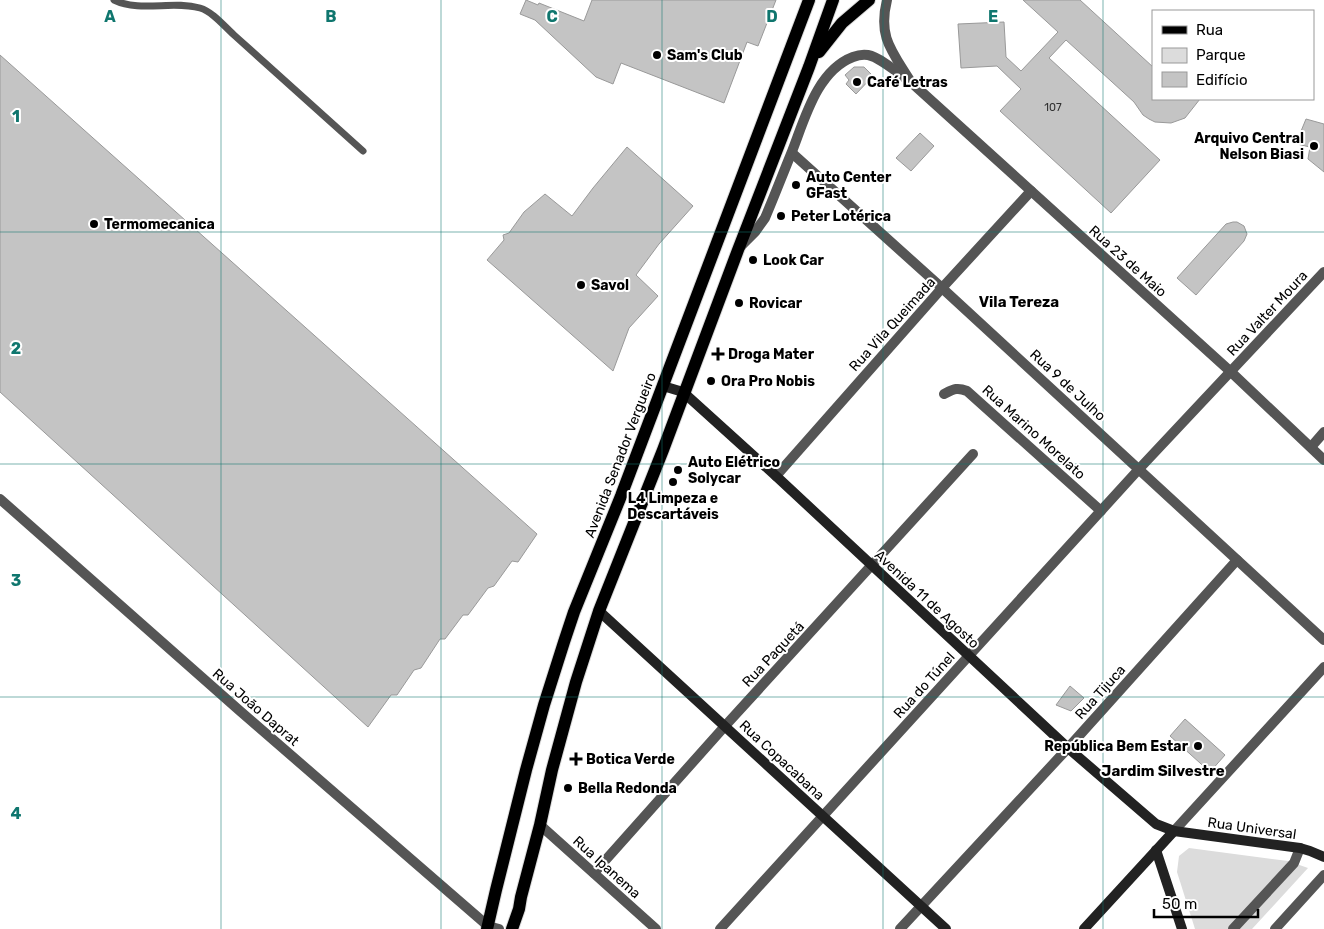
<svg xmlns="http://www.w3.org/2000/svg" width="1324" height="929" font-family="Rubik,sans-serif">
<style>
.green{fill:#dcdcdc}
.building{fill:#c4c4c4;stroke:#999}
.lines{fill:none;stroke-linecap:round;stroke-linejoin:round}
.primary-casing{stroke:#dbdbdb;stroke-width:14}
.lane{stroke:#555;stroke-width:7}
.street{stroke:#555;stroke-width:10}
.secondary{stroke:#222;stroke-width:10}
.primary{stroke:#000;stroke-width:12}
.grid{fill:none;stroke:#0f766e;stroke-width:1;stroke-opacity:0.55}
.poi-dot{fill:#000;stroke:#fff;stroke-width:2}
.labels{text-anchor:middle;stroke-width:4;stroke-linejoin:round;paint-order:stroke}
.number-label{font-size:11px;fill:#313131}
.poi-label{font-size:14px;font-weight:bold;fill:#000;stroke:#fff;text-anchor:start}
.street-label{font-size:14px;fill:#000;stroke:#fff}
.neighbourhood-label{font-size:15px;font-weight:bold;fill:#000;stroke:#fff}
.grid-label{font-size:16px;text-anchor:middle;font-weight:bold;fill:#0f766e;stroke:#fff;stroke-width:4;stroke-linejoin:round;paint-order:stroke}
</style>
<rect width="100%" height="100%" fill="#fff"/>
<path class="green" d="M 1189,848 L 1288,861 L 1308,868 L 1252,929 L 1195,929 L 1177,872 L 1179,856 Z"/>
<g class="building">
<path d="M 526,0 L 538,5 L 539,3 L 584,21 L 592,0 L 776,0 L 758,46 L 747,42 L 724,103 L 621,63 L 613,84 L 596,77 L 535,20 L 520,14 Z"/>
<path d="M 1023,0 L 1080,0 L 1153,67 L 1153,99 L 1200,99 L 1185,118 L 1171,123 L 1155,122 L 1149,119 L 1143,115 L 1134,102 L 1066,40 L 1049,58 L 1160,160 L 1111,213 L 1000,111 L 1021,89 L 997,66 L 961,68 L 958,24 L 1004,22 L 1006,57 L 1021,71 L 1058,32 Z"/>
<path d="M 0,55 L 537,534 L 518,562 L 512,561 L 494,586 L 488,588 L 468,615 L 463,615 L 445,639 L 440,639 L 421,668 L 414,670 L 397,695 L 391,695 L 368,727 L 0,392 Z"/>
<path d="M 854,67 L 864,67 L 873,76 L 856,94 L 846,84 L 849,80 L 845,75 Z"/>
<path d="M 1306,119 L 1324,124 L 1324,172 L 1308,159 L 1310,147 L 1297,144 L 1299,136 Z"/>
<path d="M 920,133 L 934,146 L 911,171 L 896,158 Z"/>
<path d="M 627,147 L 693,206 L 659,244 L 636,275 L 658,296 L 629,328 L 613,371 L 487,260 L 504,240 L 503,235 L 509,233 L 524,212 L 545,194 L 572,216 L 593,188 Z"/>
<path d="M 1233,222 L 1237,222 L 1244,226 L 1247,234 L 1244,241 L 1196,295 L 1177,278 L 1226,224 Z"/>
<path d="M 1070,686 L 1084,698 L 1071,711 L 1056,705 Z"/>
<path d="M 1185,719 L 1225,755 L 1210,772 L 1170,736 Z"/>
</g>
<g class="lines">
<defs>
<g id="primary">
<path d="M 819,52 L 842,23 L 869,0"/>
<path d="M 487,929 L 496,890 L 526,770 L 544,705 L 564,642 L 574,612 L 621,496 L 809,0"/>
<path d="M 512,929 L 519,909 L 521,897 L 540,825 L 552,770 L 576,682 L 599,611 L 663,450 L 738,250 L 809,67 L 833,0"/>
</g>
</defs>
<use href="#primary" class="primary-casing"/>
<path class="lane" d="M 114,0 C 141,13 172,0 200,8 C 213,12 224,26 234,35 L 363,151"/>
<g class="street">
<path d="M 887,0 C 878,36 891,50 909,79"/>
<path d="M 792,153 L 942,288 L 1324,640"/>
<path d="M 740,247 L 755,232 L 765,218 C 774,197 782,176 791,154 C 804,122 816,71 853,57 C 858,55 862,54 868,55 C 880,57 902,76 913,84 L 1231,372 L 1324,460"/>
<path d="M 944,394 C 954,389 957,387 967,391 L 1101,511"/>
<path d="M 1311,447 L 1324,432"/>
<path d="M 776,476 L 942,288 L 1031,191"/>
<path d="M 0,499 L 240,711 L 488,926 L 499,929"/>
<path d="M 540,825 L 656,929"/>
<path d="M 1174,831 L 1324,667"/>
<path d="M 594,873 L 725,726 L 973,454"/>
<path d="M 720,929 L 1139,469 L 1324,272"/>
<path d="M 900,929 L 1068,748 L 1237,560"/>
<path d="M 1233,929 L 1294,863 L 1300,848"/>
<path d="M 1275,929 L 1324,875"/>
</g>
<g class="secondary">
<path d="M 663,386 L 683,392 L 776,476 L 1068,748 L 1156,824 L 1174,831 L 1300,848 L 1310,851 L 1324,857"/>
<path d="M 599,611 L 946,929"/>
<path d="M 1156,850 L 1182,929"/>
<path d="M 1084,929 L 1174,831"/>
</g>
<use href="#primary" class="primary"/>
</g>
<path class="grid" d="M 221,0 L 221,929M 441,0 L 441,929M 662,0 L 662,929M 883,0 L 883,929M 1103,0 L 1103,929M 0,232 L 1324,232M 0,464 L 1324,464M 0,697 L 1324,697"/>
<g class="poi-dot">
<circle cx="657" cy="55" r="5"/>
<circle cx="857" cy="82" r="5"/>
<circle cx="1314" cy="146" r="5"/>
<circle cx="796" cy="185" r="5"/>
<circle cx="781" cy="216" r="5"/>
<circle cx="94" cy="224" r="5"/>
<circle cx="753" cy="260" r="5"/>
<circle cx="581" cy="285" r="5"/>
<circle cx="739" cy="303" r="5"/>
<path d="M715.5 346.5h5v5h5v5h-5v5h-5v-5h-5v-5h5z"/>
<circle cx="711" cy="381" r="5"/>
<circle cx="678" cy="470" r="5"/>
<circle cx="673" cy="482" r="5"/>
<circle cx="1198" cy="746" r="5"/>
<path d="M573.5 751.5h5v5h5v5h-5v5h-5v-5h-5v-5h5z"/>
<circle cx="568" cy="788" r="5"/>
</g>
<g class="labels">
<g class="number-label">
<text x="1053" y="111">107</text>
</g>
<g class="poi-label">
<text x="667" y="60">Sam's Club</text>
<text x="867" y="87">Café Letras</text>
<text x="1304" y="143" text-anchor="end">Arquivo Central<tspan x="1304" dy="16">Nelson Biasi</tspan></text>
<text x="806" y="182">Auto Center<tspan x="806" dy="16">GFast</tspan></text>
<text x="791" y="221">Peter Lotérica</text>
<text x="104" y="229">Termomecanica</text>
<text x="763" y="265">Look Car</text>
<text x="591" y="290">Savol</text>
<text x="749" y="308">Rovicar</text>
<text x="728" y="359">Droga Mater</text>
<text x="721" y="386">Ora Pro Nobis</text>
<text x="688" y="467">Auto Elétrico<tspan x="688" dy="16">Solycar</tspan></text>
<text x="673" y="503" text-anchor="middle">L4 Limpeza e<tspan x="673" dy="16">Descartáveis</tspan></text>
<text x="1188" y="751" text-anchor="end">República Bem Estar</text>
<text x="586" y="764">Botica Verde</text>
<text x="578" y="793">Bella Redonda</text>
</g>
<g class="street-label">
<text transform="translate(1128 261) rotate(42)" y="5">Rua 23 de Maio</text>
<text transform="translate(1267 313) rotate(-47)" y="5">Rua Valter Moura</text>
<text transform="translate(892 324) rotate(-48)" y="5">Rua Vila Queimada</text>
<text transform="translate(1068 385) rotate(43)" y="5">Rua 9 de Julho</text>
<text transform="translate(1034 432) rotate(42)" y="5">Rua Marino Morelato</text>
<text transform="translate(620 455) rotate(-69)" y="5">Avenida Senador Vergueiro</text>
<text transform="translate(927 599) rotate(43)" y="5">Avenida 11 de Agosto</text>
<text transform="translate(773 654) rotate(-47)" y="5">Rua Paquetá</text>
<text transform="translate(924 685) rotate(-48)" y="5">Rua do Túnel</text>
<text transform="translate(1100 692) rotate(-48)" y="5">Rua Tijuca</text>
<text transform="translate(256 707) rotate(41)" y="5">Rua João Daprat</text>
<text transform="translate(782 760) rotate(43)" y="5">Rua Copacabana</text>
<text transform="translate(1252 828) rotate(8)" y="5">Rua Universal</text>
<text transform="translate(607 867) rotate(42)" y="5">Rua Ipanema</text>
</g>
<g class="neighbourhood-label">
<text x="1019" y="307">Vila Tereza</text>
<text x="1163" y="776">Jardim Silvestre</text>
</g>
</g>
<g class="grid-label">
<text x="110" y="22">A</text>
<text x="331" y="22">B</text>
<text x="552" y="22">C</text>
<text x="772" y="22">D</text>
<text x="993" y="22">E</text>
<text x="16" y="122">1</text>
<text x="16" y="354">2</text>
<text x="16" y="586">3</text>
<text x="16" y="819">4</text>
</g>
<rect x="1152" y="10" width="162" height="90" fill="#ffffff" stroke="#999999"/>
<rect x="1162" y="26" width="25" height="8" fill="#000000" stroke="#999999"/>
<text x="1196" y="35" font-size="15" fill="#000000">Rua</text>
<rect x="1162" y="48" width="25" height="15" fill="#dcdcdc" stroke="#999999"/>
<text x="1196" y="60" font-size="15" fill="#000000">Parque</text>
<rect x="1162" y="72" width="25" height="15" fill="#c4c4c4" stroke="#999999"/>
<text x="1196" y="85" font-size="15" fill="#000000">Edifício</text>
<path d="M1154 909v8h104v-8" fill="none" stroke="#000000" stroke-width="2.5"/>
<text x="1162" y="909" font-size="15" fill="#000000" stroke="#ffffff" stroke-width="4" paint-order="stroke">50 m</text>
</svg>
